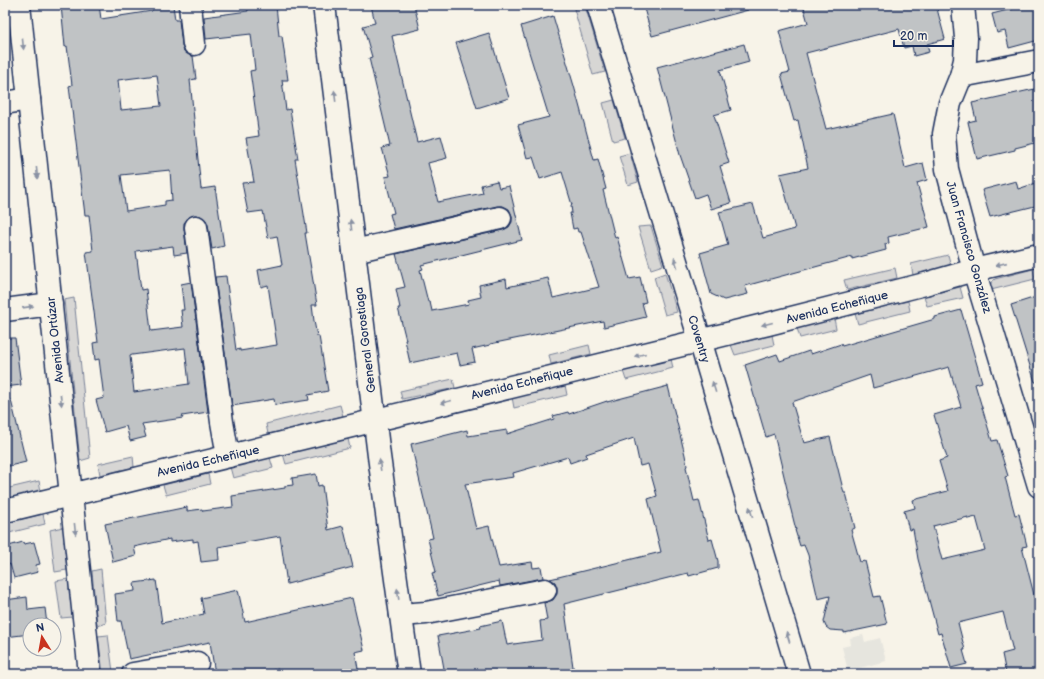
<svg xmlns="http://www.w3.org/2000/svg" width="1044" height="679" font-family="'Balsamiq Sans',sans-serif">
<style>
.built{fill:#e6e5de}
.green{fill:#d7d6d4;stroke:#798299}
.building{fill:#c0c3c5;stroke:#1b2f5e;fill-rule:evenodd}
.lines{fill:none;stroke-linecap:round;stroke-linejoin:round}
.minor-casing{stroke:#1b2f5e;stroke-width:25}
.minor{stroke:#f7f3e8;stroke-width:22}
.oneway{fill:#8991a3}
.labels{text-anchor:middle;stroke-width:3;stroke-linejoin:round;paint-order:stroke}
.street-label{font-size:12px;fill:#1b2f5e;stroke:#f7f3e8}
</style>
<rect width="100%" height="100%" fill="#f7f3e8"/>
<filter id="ink" filterUnits="userSpaceOnUse"><feTurbulence type="fractalNoise" baseFrequency=".025" numOctaves="2"/><feDisplacementMap in="SourceGraphic" scale="8" xChannelSelector="R" yChannelSelector="G"/><feConvolveMatrix kernelMatrix="1 2 1 2 8 2 1 2 1" color-interpolation-filters="sRGB"/></filter>
<g filter="url(#ink)">
<path class="built" d="M 863,635 L 865,642 L 880,638 L 886,661 L 848,671 L 842,647 L 851,645 L 850,638 Z"/>
<g class="green">
<path d="M 585,6 L 605,72 L 593,75 L 574,9 Z"/>
<path d="M 614,100 L 625,138 L 613,141 L 603,103 Z"/>
<path d="M 630,153 L 638,182 L 628,185 L 619,156 Z"/>
<path d="M 651,226 L 663,265 L 651,269 L 638,227 Z"/>
<path d="M 948,255 L 951,266 L 913,275 L 911,264 Z"/>
<path d="M 895,268 L 897,278 L 847,290 L 844,280 Z"/>
<path d="M 1033,269 L 1035,279 L 991,290 C 989,284 991,283 995,279 Z"/>
<path d="M 665,273 L 677,312 L 665,315 L 654,277 Z"/>
<path d="M 960,287 L 963,298 L 927,306 L 924,296 Z"/>
<path d="M 74,298 L 90,458 L 80,461 L 64,300 Z"/>
<path d="M 908,301 L 910,311 L 858,324 L 855,314 Z"/>
<path d="M 834,318 L 836,329 L 800,338 L 797,328 Z"/>
<path d="M 772,335 L 774,345 L 735,355 L 731,345 Z"/>
<path d="M 589,345 L 591,354 L 551,364 L 549,355 Z"/>
<path d="M 671,359 L 673,368 L 626,380 L 623,371 Z"/>
<path d="M 453,379 L 455,388 L 402,399 L 400,391 Z"/>
<path d="M 565,385 L 567,395 L 514,408 L 512,397 Z"/>
<path d="M 340,405 L 343,416 L 268,434 L 266,424 Z"/>
<path d="M 348,439 L 350,448 L 286,464 L 283,454 Z"/>
<path d="M 133,456 L 134,467 L 100,475 L 98,464 Z"/>
<path d="M 270,458 L 273,468 L 233,478 L 230,467 Z"/>
<path d="M 208,474 L 210,484 L 166,495 L 163,485 Z"/>
<path d="M 39,481 L 41,491 L 5,499 L 5,489 Z"/>
<path d="M 43,514 L 45,524 L 5,534 L 5,523 Z"/>
<path d="M 63,527 L 67,570 L 55,572 L 50,530 Z"/>
<path d="M 101,569 L 106,623 L 97,626 L 92,571 Z"/>
<path d="M 68,579 L 73,617 L 61,618 L 56,581 Z"/>
<path d="M 108,635 L 113,672 L 103,673 L 98,636 Z"/>
</g>
<g class="building">
<path d="M 61,5 L 99,5 L 101,19 L 152,11 L 151,5 L 173,5 L 175,20 L 179,20 L 182,45 L 184,51 L 189,55 L 193,56 L 196,79 L 190,80 L 201,189 L 215,187 L 224,246 L 212,249 L 208,225 L 206,220 L 201,216 L 195,215 L 189,217 L 184,223 L 184,229 L 187,253 L 174,255 L 173,246 L 136,251 L 141,290 L 146,289 L 151,331 L 183,327 L 181,310 L 184,310 L 181,284 L 191,282 L 208,412 L 182,416 L 183,418 L 142,424 L 146,437 L 130,441 L 126,426 L 105,432 L 96,400 L 104,398 L 99,359 L 95,360 L 93,343 L 98,342 L 86,252 L 93,251 L 89,215 L 85,215 L 69,86 L 72,85 L 67,46 L 65,47 ZM 157,75 L 161,106 L 121,110 L 118,80 ZM 170,170 L 172,200 L 165,201 L 165,205 L 126,211 L 121,175 ZM 185,348 L 189,384 L 134,392 L 130,356 L 132,355 Z"/>
<path d="M 247,5 L 276,5 L 279,36 L 282,36 L 288,80 L 282,80 L 286,110 L 290,109 L 298,159 L 295,159 L 307,233 L 305,233 L 317,305 L 312,305 L 314,321 L 317,336 L 319,336 L 328,391 L 308,395 L 309,400 L 275,405 L 274,399 L 232,406 L 215,277 L 226,276 L 236,350 L 240,349 L 240,351 L 277,345 L 268,285 L 261,287 L 258,270 L 282,265 L 277,236 L 268,238 L 263,211 L 248,213 L 242,183 L 254,182 L 246,138 L 259,136 L 250,71 L 255,70 L 251,34 L 206,39 L 204,17 L 248,11 Z"/>
<path d="M 371,5 L 414,5 L 420,29 L 392,36 L 417,142 L 441,136 L 447,158 L 428,163 L 438,202 L 483,193 L 481,185 L 497,181 L 499,188 L 509,186 L 522,240 L 421,265 L 423,269 L 420,270 L 428,302 L 430,302 L 432,311 L 469,304 L 468,300 L 481,297 L 479,285 L 506,279 L 507,287 L 548,278 L 553,298 L 599,287 L 581,232 L 578,232 L 577,228 L 573,229 L 570,213 L 572,213 L 571,206 L 572,205 L 562,172 L 540,179 L 533,157 L 527,158 L 518,125 L 549,117 L 521,26 L 553,16 L 574,86 L 594,160 L 598,159 L 606,189 L 603,190 L 615,238 L 617,237 L 629,279 L 640,277 L 646,302 L 642,303 L 646,317 L 604,327 L 603,321 L 490,344 L 490,345 L 472,349 L 475,362 L 460,365 L 457,353 L 410,363 L 405,340 L 406,340 L 398,308 L 400,308 L 396,289 L 405,287 L 396,254 L 503,230 L 509,227 L 512,222 L 512,216 L 509,209 L 503,206 L 497,206 L 394,229 L 390,214 L 394,213 L 385,177 L 390,176 L 382,148 L 390,146 L 369,58 L 372,57 L 363,26 L 375,23 Z"/>
<path d="M 643,5 L 748,5 L 748,10 L 652,36 Z"/>
<path d="M 803,5 L 936,5 L 945,39 L 927,44 L 929,52 L 914,56 L 912,46 L 904,48 L 899,29 L 806,53 L 826,129 L 893,114 L 905,168 L 923,163 L 927,180 L 917,183 L 929,227 L 888,237 L 889,243 L 885,244 L 886,250 L 852,259 L 852,257 L 745,286 L 748,294 L 724,300 L 711,294 L 700,253 L 728,245 L 719,212 L 753,204 L 763,238 L 795,229 L 780,174 L 808,168 L 798,120 L 794,121 L 781,74 L 790,72 L 779,31 L 808,23 Z"/>
<path d="M 1028,5 L 1039,5 L 1039,40 L 1009,48 L 1005,31 L 997,33 L 992,14 Z"/>
<path d="M 489,33 L 509,98 L 477,108 L 456,43 Z"/>
<path d="M 744,44 L 749,62 L 720,70 L 731,110 L 714,115 L 729,163 L 720,166 L 731,203 L 711,209 L 706,194 L 695,198 L 680,155 L 657,67 Z"/>
<path d="M 1039,88 L 1039,142 L 1015,148 L 1015,150 L 977,159 L 968,122 L 976,120 L 972,103 Z"/>
<path d="M 1016,181 L 1018,189 L 1039,182 L 1039,205 L 990,217 L 982,190 Z"/>
<path d="M 1039,296 L 1039,382 L 1035,382 L 1011,305 Z"/>
<path d="M 961,310 L 982,382 L 975,384 L 992,441 L 997,440 L 1008,476 L 1005,477 L 1015,515 L 1019,514 L 1027,546 L 1022,547 L 1039,615 L 1039,674 L 1006,674 L 1002,654 L 1013,651 L 1003,612 L 958,623 L 965,650 L 963,650 L 967,664 L 951,668 L 941,633 L 938,634 L 918,559 L 913,529 L 909,530 L 904,511 L 915,508 L 913,500 L 948,491 L 939,461 L 947,458 L 934,415 L 961,407 L 949,367 L 873,388 L 870,375 L 792,402 L 804,443 L 830,437 L 844,493 L 846,493 L 855,528 L 851,530 L 860,562 L 865,561 L 874,597 L 880,596 L 887,624 L 844,633 L 844,631 L 830,630 L 826,627 L 824,622 L 830,596 L 818,599 L 808,555 L 804,545 L 800,546 L 795,530 L 796,530 L 787,494 L 788,493 L 774,434 L 766,437 L 745,365 L 777,354 L 780,361 L 809,351 L 811,354 L 841,344 L 842,346 L 935,319 L 935,317 ZM 968,517 L 968,519 L 976,517 L 985,550 L 942,560 L 933,526 Z"/>
<path d="M 5,338 L 15,338 L 21,385 L 5,387 Z"/>
<path d="M 668,386 L 685,455 L 687,466 L 686,467 L 694,501 L 699,500 L 709,540 L 712,539 L 718,561 L 718,568 L 689,576 L 688,573 L 564,604 L 574,674 L 445,674 L 438,636 L 481,628 L 480,626 L 502,621 L 507,645 L 542,640 L 540,621 L 547,620 L 544,603 L 553,600 L 557,594 L 557,587 L 555,582 L 550,579 L 661,552 L 648,499 L 657,496 L 648,464 L 640,466 L 634,438 L 586,454 L 587,457 L 570,463 L 568,457 L 513,473 L 514,477 L 465,484 L 476,529 L 489,526 L 499,567 L 532,562 L 533,568 L 541,567 L 543,578 L 500,586 L 499,581 L 438,596 L 432,573 L 436,572 L 428,539 L 433,538 L 411,444 L 467,430 L 468,436 L 507,430 L 507,434 L 554,419 L 553,416 L 568,412 L 569,414 L 607,401 L 607,402 Z"/>
<path d="M 11,400 L 26,462 L 5,467 L 5,401 Z"/>
<path d="M 316,474 L 318,486 L 322,485 L 328,530 L 343,526 L 353,567 L 287,584 L 280,536 L 218,547 L 219,560 L 201,562 L 198,541 L 193,542 L 193,539 L 170,542 L 170,539 L 134,547 L 136,556 L 113,562 L 105,524 L 187,507 L 187,511 L 202,509 L 203,511 L 233,507 L 232,496 L 285,488 L 285,486 L 293,485 L 292,478 Z"/>
<path d="M 23,542 L 24,544 L 34,542 L 40,564 L 36,565 L 38,572 L 14,578 L 10,564 L 5,566 L 5,547 Z"/>
<path d="M 156,580 L 162,623 L 204,614 L 201,598 L 238,590 L 245,622 L 352,598 L 364,650 L 355,652 L 359,674 L 279,674 L 278,669 L 256,674 L 215,674 L 210,642 L 129,659 L 121,621 L 118,621 L 115,594 L 135,591 L 134,583 Z"/>
<path d="M 27,597 L 28,610 L 45,608 L 47,625 L 30,625 L 30,634 L 5,637 L 5,600 Z"/>
</g>
<g class="lines">
<defs>
<g id="minor">
<path d="M 19,5 L 90,674"/>
<path d="M 190,5 L 194,44"/>
<path d="M 324,5 L 379,456 L 409,674"/>
<path d="M 598,5 L 700,340 L 799,674"/>
<path d="M 963,5 L 966,38 L 965,60 L 961,76 L 950,103 L 944,134 L 947,169 L 974,270 L 1039,486"/>
<path d="M 961,76 L 1039,61"/>
<path d="M 5,103 L 29,99"/>
<path d="M 196,227 L 222,422 L 228,456"/>
<path d="M 354,251 L 500,218"/>
<path d="M 5,310 L 51,304"/>
<path d="M 5,511 L 768,324 L 925,284 L 974,270 L 1039,255"/>
<path d="M 401,615 L 426,613 L 545,590"/>
<path d="M 133,674 L 197,663"/>
</g>
</defs>
<use href="#minor" class="minor-casing"/>
<use href="#minor" class="minor"/>
</g>
<defs><path id="oneway-solid" d="M-6-.8H1V-3.2L6.5 0L1 3.2V.8H-6Z"/></defs>
<g class="oneway">
<use href="#oneway-solid" transform="translate(23 44) rotate(84)"/>
<use href="#oneway-solid" transform="translate(335 96) rotate(-97)"/>
<use href="#oneway-solid" transform="translate(37 173) rotate(84)"/>
<use href="#oneway-solid" transform="translate(351 225) rotate(-97)"/>
<use href="#oneway-solid" transform="translate(676 263) rotate(-107)"/>
<use href="#oneway-solid" transform="translate(1001 264) rotate(167)"/>
<use href="#oneway-solid" transform="translate(28 307) rotate(-8)"/>
<use href="#oneway-solid" transform="translate(767 324) rotate(166)"/>
<use href="#oneway-solid" transform="translate(640 355) rotate(166)"/>
<use href="#oneway-solid" transform="translate(714 387) rotate(-107)"/>
<use href="#oneway-solid" transform="translate(61 400) rotate(84)"/>
<use href="#oneway-solid" transform="translate(446 402) rotate(166)"/>
<use href="#oneway-solid" transform="translate(380 465) rotate(-98)"/>
<use href="#oneway-solid" transform="translate(751 512) rotate(-107)"/>
<use href="#oneway-solid" transform="translate(75 529) rotate(84)"/>
<use href="#oneway-solid" transform="translate(398 594) rotate(-98)"/>
<use href="#oneway-solid" transform="translate(788 637) rotate(-107)"/>
</g>
</g>
<g class="labels">
<g class="street-label">
<text transform="translate(969 247) rotate(74)" y="4">Juan Francisco González</text>
<text transform="translate(837 307) rotate(-14)" y="4">Avenida Echeñique</text>
<text transform="translate(699 339) rotate(73)" y="4">Coventry</text>
<text transform="translate(55 340) rotate(-96)" y="4">Avenida Ortúzar</text>
<text transform="translate(365 340) rotate(-97)" y="4">General Gorostiaga</text>
<text transform="translate(522 383) rotate(-14)" y="4">Avenida Echeñique</text>
<text transform="translate(208 461) rotate(-13)" y="4">Avenida Echeñique</text>
</g>
</g>
<rect width="1044" height="679" fill="none" stroke="#f7f3e8" stroke-width="20"/>
<rect x="10" y="10" width="1024" height="659" fill="none" stroke="#1b2f5e" stroke-width="1.5" filter="url(#ink)"/>
<g transform="translate(42 637) rotate(349)"><circle r="19" fill="#f7f3e8" stroke="#9fa5b1"/>
<path d="M0-3L7 15L0 10L-7 15Z" fill="#c8321e"/>
<text y="-6" font-size="11" font-weight="bold" text-anchor="middle" fill="#1b2f5e">N</text>
</g>
<path d="M894 40v6h59v-6" fill="none" stroke="#1b2f5e" stroke-width="2"/>
<text x="900" y="40" font-size="12" fill="#1b2f5e" stroke="#f7f3e8" stroke-width="3" paint-order="stroke">20 m</text>
</svg>
